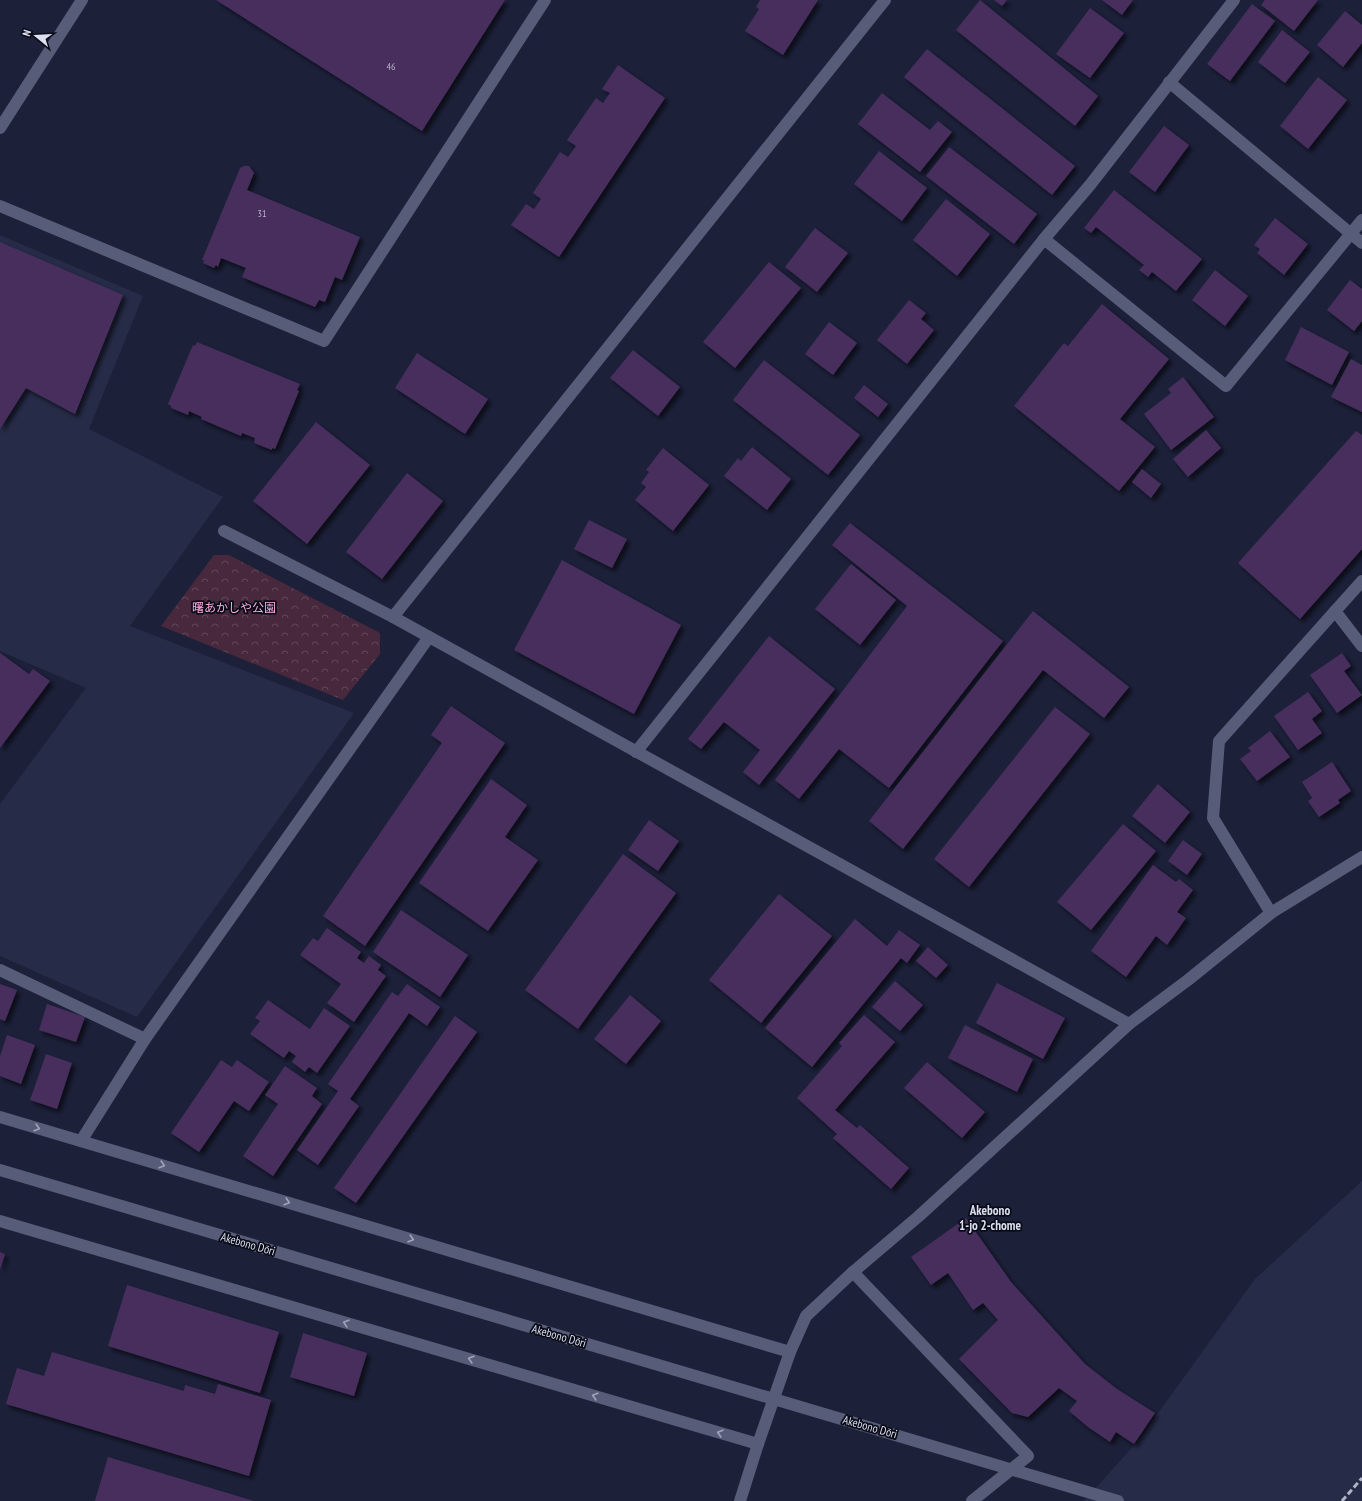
<svg xmlns="http://www.w3.org/2000/svg" width="1362" height="1501" font-family="'PT Sans Narrow','Noto Sans JP',sans-serif">
<style>
.built{fill:#262b48}
.park{fill:url(#park-crowns)}
.building{fill:#472f5d;filter:url(#shadow)}
.lines{fill:none;stroke-linecap:round;stroke-linejoin:round}
.minor{stroke:#575d79;stroke-width:12}
.rail{stroke:#b0b4c7;stroke-width:3;stroke-dasharray:6 3;stroke-linecap:butt}
.oneway{stroke:#a0a4ba}
.labels{text-anchor:middle;stroke-width:3.5;stroke-linejoin:round;paint-order:stroke}
.number-label{font-size:10px;fill:#b6b3cb}
.park-label{font-size:12px;fill:#fcade2;stroke:#090b16}
.street-label{font-size:12px;fill:#dbdff0;stroke:#090b16}
.neighbourhood-label{font-size:13px;font-weight:bold;fill:#dbdff0;stroke:#090b16}
</style>
<defs>
<pattern id="park-crowns" width="20" height="18" patternUnits="userSpaceOnUse"><rect width="20" height="18" fill="#47283d"/><path d="M2 6a3 3 0 1 1 6 0M12 15a3 3 0 1 1 6 0" fill="none" stroke="#614759"/></pattern>
<filter id="shadow"><feDropShadow dx="3.5" dy="3.5" stdDeviation="2" flood-color="#0009"/></filter>
</defs>
<rect width="100%" height="100%" fill="#1c2039"/>
<g class="built">
<path d="M 0,235 L 143,296 L 89,429 L 223,497 L 130,626 L 354,713 L 137,1017 L 0,956 L 0,804 L 86,688 L 0,651 Z"/>
<path d="M 1362,1181 L 1362,1501 L 1084,1501 L 1137,1442 L 1255,1279 Z"/>
</g>
<path class="park" d="M 214,555 L 229,555 L 380,633 L 380,654 L 343,700 L 161,626 Z"/>
<g class="building">
<path d="M 216,0 L 505,0 L 422,131 Z"/>
<path d="M 760,0 L 818,0 L 783,55 L 745,31 L 759,9 L 756,7 Z"/>
<path d="M 980,0 L 1098,96 L 1075,126 L 956,30 Z"/>
<path d="M 994,0 L 1007,0 L 1002,6 Z"/>
<path d="M 1102,0 L 1133,0 L 1122,15 Z"/>
<path d="M 1265,0 L 1318,0 L 1294,31 L 1261,5 Z"/>
<path d="M 1252,4 L 1275,21 L 1230,81 L 1207,64 Z"/>
<path d="M 1090,8 L 1124,33 L 1090,78 L 1056,54 Z"/>
<path d="M 1345,11 L 1362,25 L 1362,43 L 1343,67 L 1317,45 Z"/>
<path d="M 1282,30 L 1310,52 L 1285,83 L 1258,62 Z"/>
<path d="M 927,49 L 1075,166 L 1052,195 L 904,77 Z"/>
<path d="M 618,65 L 665,98 L 559,257 L 511,225 L 526,204 L 534,209 L 541,199 L 533,193 L 560,152 L 568,157 L 576,146 L 567,140 L 596,98 L 603,103 L 610,93 L 602,89 Z"/>
<path d="M 1318,77 L 1347,100 L 1308,149 L 1280,126 Z"/>
<path d="M 882,93 L 930,130 L 938,121 L 952,132 L 920,172 L 858,124 Z"/>
<path d="M 1164,126 L 1189,145 L 1155,192 L 1129,172 Z"/>
<path d="M 949,147 L 1037,214 L 1014,244 L 926,176 Z"/>
<path d="M 879,151 L 927,188 L 902,221 L 854,184 Z"/>
<path d="M 244,166 L 249,166 L 254,173 L 247,190 L 360,237 L 342,280 L 335,277 L 325,302 L 319,300 L 315,307 L 242,277 L 246,268 L 221,258 L 218,267 L 216,265 L 214,268 L 203,263 L 204,260 L 202,260 L 240,168 Z"/>
<path d="M 1114,190 L 1202,259 L 1176,291 L 1152,272 L 1148,277 L 1139,270 L 1144,265 L 1096,227 L 1091,233 L 1084,228 Z"/>
<path d="M 946,199 L 990,234 L 957,276 L 913,240 Z"/>
<path d="M 1275,218 L 1308,244 L 1284,275 L 1257,253 L 1260,249 L 1254,245 Z"/>
<path d="M 815,228 L 848,253 L 817,292 L 785,267 Z"/>
<path d="M 0,242 L 123,295 L 75,414 L 26,388 L 0,429 Z"/>
<path d="M 769,262 L 801,288 L 735,368 L 703,342 Z"/>
<path d="M 1215,270 L 1248,296 L 1225,326 L 1192,300 Z"/>
<path d="M 1350,280 L 1362,289 L 1362,321 L 1354,331 L 1327,310 Z"/>
<path d="M 909,300 L 926,313 L 921,319 L 934,330 L 907,364 L 877,340 Z"/>
<path d="M 1102,304 L 1169,359 L 1120,419 L 1155,447 L 1119,491 L 1014,406 L 1064,343 L 1068,346 Z"/>
<path d="M 829,322 L 857,343 L 833,375 L 805,354 Z"/>
<path d="M 1301,327 L 1349,352 L 1332,385 L 1285,360 Z"/>
<path d="M 197,342 L 300,384 L 297,390 L 299,391 L 275,449 L 272,448 L 272,450 L 254,443 L 255,438 L 242,433 L 241,436 L 201,419 L 202,417 L 189,411 L 188,415 L 171,408 L 171,406 L 168,404 L 193,345 L 195,346 Z"/>
<path d="M 633,350 L 680,387 L 658,416 L 610,378 Z"/>
<path d="M 417,353 L 488,399 L 465,434 L 395,388 Z"/>
<path d="M 1351,359 L 1362,365 L 1362,412 L 1331,397 Z"/>
<path d="M 764,360 L 860,435 L 828,475 L 733,400 Z"/>
<path d="M 1183,377 L 1214,417 L 1171,450 L 1144,414 L 1171,393 L 1168,389 Z"/>
<path d="M 864,385 L 888,404 L 878,417 L 854,398 Z"/>
<path d="M 316,422 L 370,465 L 307,544 L 253,501 Z"/>
<path d="M 1206,430 L 1221,448 L 1188,477 L 1173,459 Z"/>
<path d="M 1356,431 L 1362,435 L 1362,549 L 1300,619 L 1238,563 Z"/>
<path d="M 752,447 L 791,479 L 767,510 L 724,476 L 738,458 L 741,461 Z"/>
<path d="M 663,448 L 709,485 L 673,531 L 635,500 L 646,487 L 641,483 L 649,472 L 646,470 Z"/>
<path d="M 1142,469 L 1161,484 L 1151,498 L 1132,482 Z"/>
<path d="M 407,473 L 443,501 L 382,579 L 346,552 Z"/>
<path d="M 589,520 L 627,539 L 612,568 L 574,549 Z"/>
<path d="M 850,523 L 1003,641 L 889,788 L 839,749 L 799,799 L 775,780 L 907,606 L 832,545 Z"/>
<path d="M 562,560 L 681,625 L 634,714 L 514,650 Z"/>
<path d="M 851,564 L 896,600 L 860,645 L 815,609 Z"/>
<path d="M 1033,611 L 1129,687 L 1104,718 L 1043,670 L 903,849 L 869,821 Z"/>
<path d="M 769,636 L 835,689 L 759,785 L 743,772 L 760,750 L 724,722 L 701,749 L 688,739 Z"/>
<path d="M 0,653 L 29,674 L 33,669 L 50,681 L 0,748 Z"/>
<path d="M 1342,653 L 1351,666 L 1344,671 L 1362,695 L 1337,713 L 1310,675 Z"/>
<path d="M 1308,692 L 1322,711 L 1312,719 L 1322,733 L 1298,750 L 1274,716 Z"/>
<path d="M 451,706 L 505,743 L 365,946 L 323,916 L 442,743 L 431,735 Z"/>
<path d="M 1055,707 L 1090,734 L 969,887 L 934,859 Z"/>
<path d="M 1270,731 L 1290,757 L 1257,781 L 1240,759 L 1251,751 L 1248,748 Z"/>
<path d="M 1332,762 L 1351,791 L 1338,800 L 1340,803 L 1319,817 L 1308,801 L 1312,798 L 1302,782 Z"/>
<path d="M 491,779 L 527,805 L 505,837 L 538,860 L 488,931 L 419,883 Z"/>
<path d="M 1158,784 L 1190,812 L 1165,843 L 1132,816 Z"/>
<path d="M 649,820 L 679,841 L 658,871 L 628,850 Z"/>
<path d="M 1123,824 L 1156,851 L 1091,930 L 1057,902 Z"/>
<path d="M 1183,840 L 1202,854 L 1187,875 L 1168,861 Z"/>
<path d="M 623,854 L 676,893 L 578,1029 L 525,990 Z"/>
<path d="M 1153,865 L 1176,882 L 1179,879 L 1193,890 L 1177,912 L 1186,918 L 1167,945 L 1156,936 L 1126,977 L 1091,951 Z"/>
<path d="M 779,894 L 832,936 L 761,1023 L 709,980 Z"/>
<path d="M 401,910 L 468,955 L 440,997 L 373,952 Z"/>
<path d="M 855,919 L 887,946 L 899,930 L 920,945 L 907,963 L 901,958 L 812,1067 L 765,1028 Z"/>
<path d="M 327,928 L 361,952 L 357,958 L 364,963 L 369,956 L 381,965 L 378,970 L 386,976 L 354,1022 L 327,1003 L 341,984 L 300,955 L 313,938 L 318,941 Z"/>
<path d="M 928,947 L 948,965 L 936,978 L 916,961 Z"/>
<path d="M 895,981 L 923,1005 L 900,1031 L 872,1007 Z"/>
<path d="M 997,983 L 1065,1018 L 1043,1059 L 976,1023 Z"/>
<path d="M 0,984 L 17,990 L 5,1021 L 0,1019 Z"/>
<path d="M 407,984 L 440,1007 L 427,1026 L 409,1013 L 350,1099 L 359,1106 L 318,1165 L 297,1150 L 338,1091 L 328,1084 L 392,992 L 398,996 Z"/>
<path d="M 630,995 L 661,1021 L 626,1064 L 594,1039 Z"/>
<path d="M 268,1000 L 310,1029 L 324,1008 L 350,1026 L 317,1073 L 309,1067 L 305,1072 L 292,1062 L 296,1056 L 289,1051 L 284,1058 L 250,1034 L 260,1021 L 255,1018 Z"/>
<path d="M 47,1004 L 85,1017 L 76,1042 L 39,1030 Z"/>
<path d="M 864,1015 L 895,1042 L 835,1110 L 857,1128 L 860,1125 L 909,1168 L 891,1189 L 833,1138 L 837,1134 L 797,1098 L 842,1046 L 839,1043 Z"/>
<path d="M 455,1016 L 477,1032 L 356,1203 L 334,1188 Z"/>
<path d="M 965,1025 L 1033,1059 L 1017,1092 L 948,1058 Z"/>
<path d="M 7,1035 L 35,1045 L 21,1084 L 0,1076 L 0,1056 Z"/>
<path d="M 46,1054 L 72,1063 L 57,1109 L 30,1100 Z"/>
<path d="M 221,1060 L 232,1067 L 237,1060 L 269,1082 L 249,1111 L 234,1101 L 199,1152 L 171,1133 Z"/>
<path d="M 927,1062 L 985,1112 L 962,1138 L 904,1088 Z"/>
<path d="M 285,1066 L 317,1088 L 312,1096 L 322,1104 L 273,1176 L 243,1156 L 278,1104 L 265,1095 Z"/>
<path d="M 966,1218 L 1011,1282 L 1085,1364 L 1117,1389 L 1155,1413 L 1134,1444 L 1116,1432 L 1110,1442 L 1088,1427 L 1069,1411 L 1077,1401 L 1059,1388 L 1028,1417 L 1012,1413 L 959,1359 L 998,1320 L 983,1303 L 973,1310 L 948,1273 L 931,1285 L 911,1257 Z"/>
<path d="M 0,1252 L 5,1254 L 0,1270 Z"/>
<path d="M 127,1285 L 279,1332 L 260,1393 L 108,1346 Z"/>
<path d="M 303,1333 L 367,1353 L 354,1396 L 290,1377 Z"/>
<path d="M 52,1352 L 184,1391 L 185,1385 L 215,1394 L 218,1384 L 271,1400 L 249,1476 L 6,1404 L 17,1368 L 44,1376 Z"/>
<path d="M 108,1457 L 254,1501 L 95,1501 Z"/>
</g>
<g class="lines">
<g class="minor">
<path d="M 1169,82 L 1362,243"/>
<path d="M 0,128 L 82,0"/>
<path d="M 0,206 L 324,341 L 545,0"/>
<path d="M 1044,239 L 1226,386 L 1362,220"/>
<path d="M 224,531 L 393,617 L 1129,1024"/>
<path d="M 1335,611 L 1362,646"/>
<path d="M 393,617 L 885,0"/>
<path d="M 636,752 L 1044,239 L 1090,185 L 1234,0"/>
<path d="M 1271,913 L 1213,818 L 1219,741 L 1362,581"/>
<path d="M 0,970 L 145,1039"/>
<path d="M 0,1117 L 790,1352"/>
<path d="M 81,1141 L 145,1039 L 429,637"/>
<path d="M 0,1170 L 1118,1501"/>
<path d="M 0,1221 L 758,1444"/>
<path d="M 853,1272 L 1028,1456 L 972,1501"/>
<path d="M 740,1501 L 758,1444 L 790,1352 L 806,1316 L 853,1272 L 919,1216 L 1129,1024 L 1188,980 L 1271,913 L 1362,857"/>
</g>
<path class="rail" d="M 1342,1501 L 1362,1478"/>
</g>
<defs><path id="oneway-chevron" d="M-2-3.5L2.5 0L-2 3.5" fill="none" stroke-width="1.6" stroke-linecap="round" stroke-linejoin="round"/></defs>
<g class="oneway">
<use href="#oneway-chevron" transform="translate(37 1128) rotate(16)"/>
<use href="#oneway-chevron" transform="translate(162 1165) rotate(17)"/>
<use href="#oneway-chevron" transform="translate(287 1202) rotate(17)"/>
<use href="#oneway-chevron" transform="translate(411 1239) rotate(17)"/>
<use href="#oneway-chevron" transform="translate(346 1323) rotate(-164)"/>
<use href="#oneway-chevron" transform="translate(471 1359) rotate(-164)"/>
<use href="#oneway-chevron" transform="translate(595 1396) rotate(-164)"/>
<use href="#oneway-chevron" transform="translate(720 1433) rotate(-164)"/>
</g>
<g class="labels">
<g class="number-label">
<text x="391" y="70">46</text>
<text x="262" y="217">31</text>
</g>
<g class="park-label">
<text x="234" y="612">曙あかしや公園</text>
</g>
<g class="street-label">
<text transform="translate(248 1244) rotate(16)" y="4">Akebono Dōri</text>
<text transform="translate(559 1336) rotate(16)" y="4">Akebono Dōri</text>
<text transform="translate(870 1427) rotate(16)" y="4">Akebono Dōri</text>
</g>
<g class="neighbourhood-label">
<text x="990" y="1215">Akebono<tspan x="990" dy="15">1-jo 2-chome</tspan></text>
</g>
</g>
<g transform="translate(36 36) rotate(288)" stroke="#090b16" stroke-width="3" paint-order="stroke">
<path d="M0-3L7 15L0 10L-7 15Z" fill="#dbdff0"/>
<text y="-6" font-size="11" font-weight="bold" text-anchor="middle" fill="#dbdff0">N</text>
</g>
</svg>
